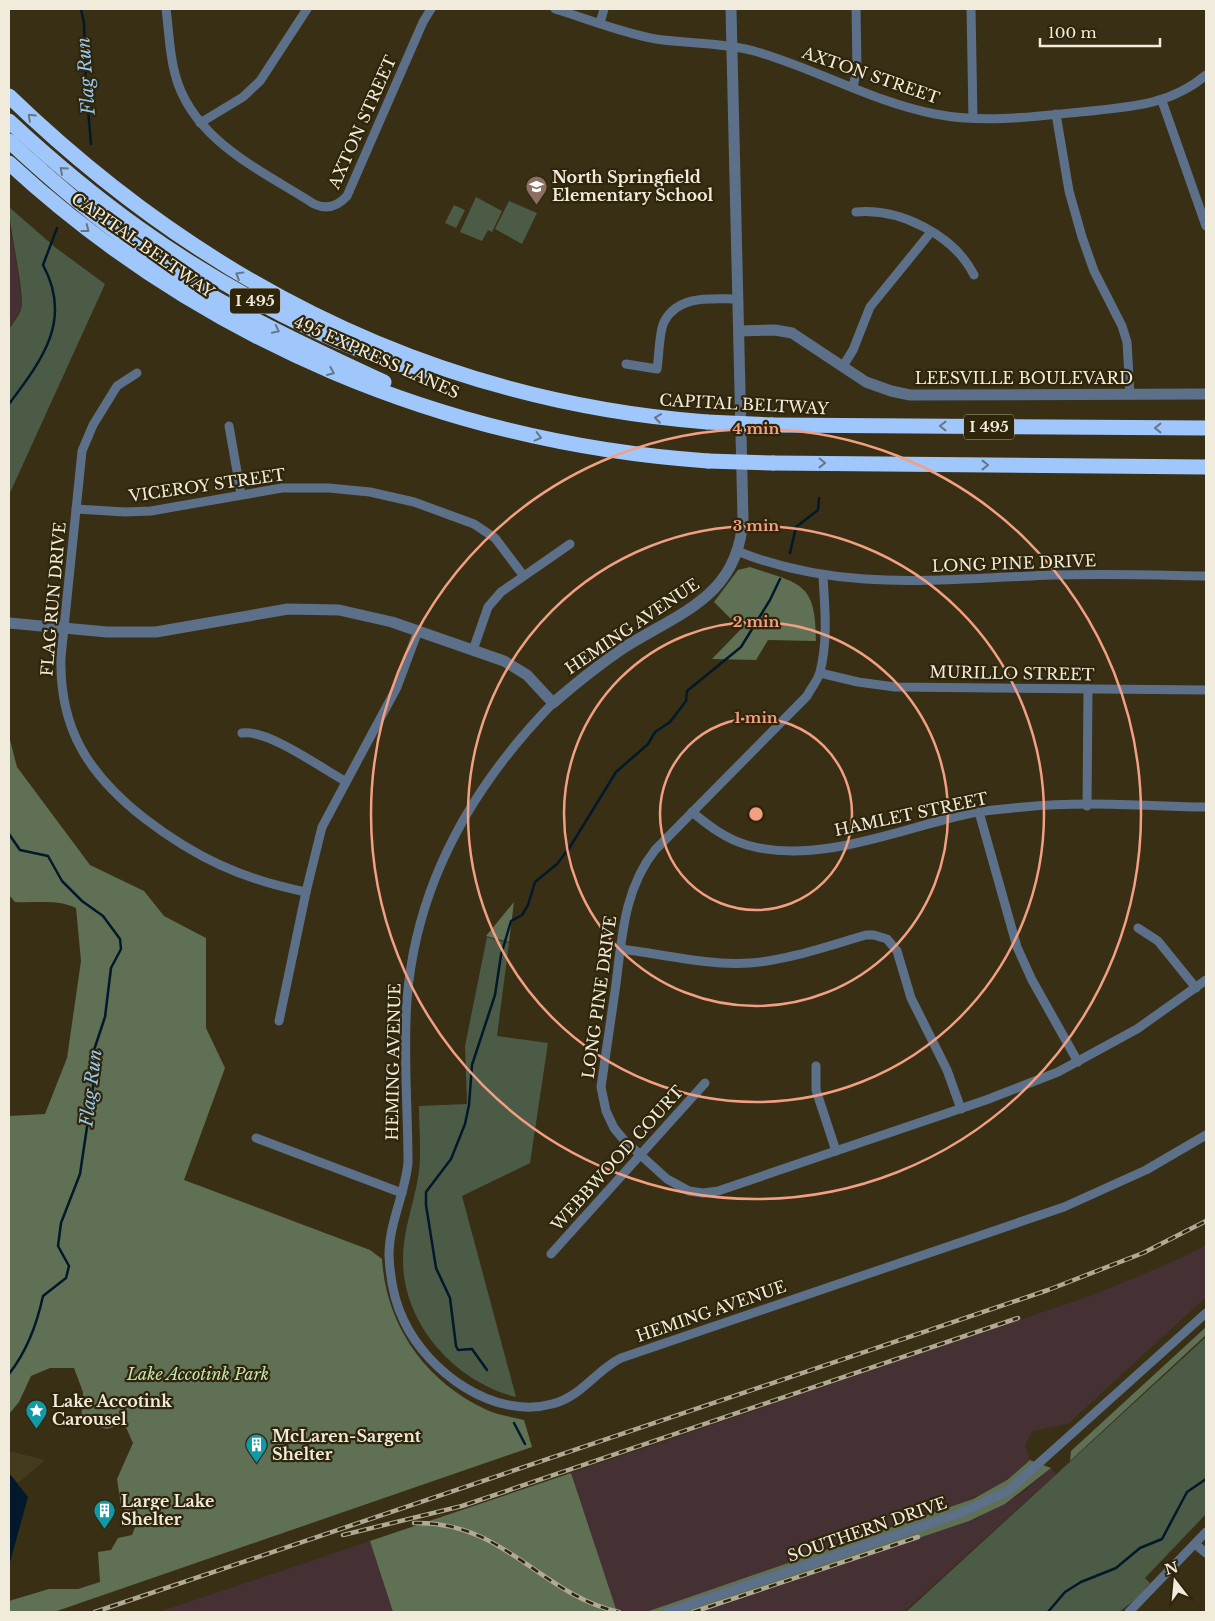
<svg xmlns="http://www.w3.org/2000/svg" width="1215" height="1621" font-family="'Libre Baskerville',serif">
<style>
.commercial{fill:#453134}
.industrial{fill:#453133}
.green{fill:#4c5b45}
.forest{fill:#5f7055}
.sand{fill:#433b1b}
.water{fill:#02192b}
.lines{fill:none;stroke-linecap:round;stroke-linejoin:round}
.stream{stroke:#02192b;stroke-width:2.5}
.minor{stroke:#5c708a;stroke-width:9}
.tertiary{stroke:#5c708a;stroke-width:11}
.motorway{stroke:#9fc7fc;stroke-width:15}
.rail-casing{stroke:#b0a996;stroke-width:4.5}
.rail{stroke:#2e250b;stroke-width:2.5;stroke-dasharray:8;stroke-linecap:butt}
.motorway-bridge{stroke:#9fc7fc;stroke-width:15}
.oneway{stroke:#667684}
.ring{fill:none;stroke:#f39f82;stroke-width:2.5}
.labels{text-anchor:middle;stroke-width:4.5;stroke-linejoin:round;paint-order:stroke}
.shield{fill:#2e250b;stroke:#b6b09d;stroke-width:1}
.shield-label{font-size:15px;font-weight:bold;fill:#f1ebdc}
.street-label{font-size:16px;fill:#f1ebdc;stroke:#2e250b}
.poi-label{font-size:16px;font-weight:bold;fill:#f1ebdc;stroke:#2e250b;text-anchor:start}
.park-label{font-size:16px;font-style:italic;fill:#c3e4b1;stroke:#2e250b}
.water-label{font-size:18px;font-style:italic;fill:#97c8f0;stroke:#2e250b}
.centre{fill:#f39f82;stroke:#2e250b;stroke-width:2.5}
.ring-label{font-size:15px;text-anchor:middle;font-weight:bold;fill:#f39f82;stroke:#2e250b;stroke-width:4.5;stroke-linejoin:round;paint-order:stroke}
</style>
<rect width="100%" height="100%" fill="#382f15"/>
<path class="commercial" d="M 9,224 L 17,266 L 22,307 L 9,328 Z"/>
<g class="industrial">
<path d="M 1206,1245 L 1206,1297 L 1068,1424 L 1032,1431 L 1025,1445 L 1030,1460 L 1001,1484 L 964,1502 L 646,1612 L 617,1612 L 571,1473 L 1093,1295 L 1179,1259 Z"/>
<path d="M 1051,1468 L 1056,1474 L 904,1612 L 701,1612 L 979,1517 L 1022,1493 Z"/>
<path d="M 370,1541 L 393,1612 L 159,1612 Z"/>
</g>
<g class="green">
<path d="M 476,197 L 502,211 L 492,232 L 488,230 L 482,241 L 460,232 Z"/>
<path d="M 509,201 L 537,213 L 522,244 L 495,229 Z"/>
<path d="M 454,205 L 465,210 L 456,228 L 445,223 Z"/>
<path d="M 9,207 L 56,248 L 105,284 L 9,495 L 9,329 C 13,323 18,317 21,310 C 26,297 9,228 9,207 Z"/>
<path d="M 487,937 L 509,943 L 497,1036 L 548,1043 L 530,1163 L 462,1196 L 516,1397 C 456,1382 403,1325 403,1260 C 403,1230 413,1207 418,1178 C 422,1155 419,1129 419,1106 L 467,1104 L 465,1046 Z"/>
<path d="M 1206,1337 L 1206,1514 L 1145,1578 L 1150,1583 L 1136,1599 L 1119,1612 L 906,1612 Z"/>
</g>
<g class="forest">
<path d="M 750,567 C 800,584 816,581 816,641 L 768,640 L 756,660 L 712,659 L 741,629 L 714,602 L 738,570 Z"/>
<path d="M 9,736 L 17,767 L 90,865 L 144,891 L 164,916 L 206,938 L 206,1028 L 225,1068 L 184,1180 L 370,1250 L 382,1259 C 386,1326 426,1382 487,1410 C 498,1415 512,1417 524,1420 L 532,1447 L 54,1612 L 9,1612 L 9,1601 L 49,1589 L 78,1589 L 100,1582 L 98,1552 L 111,1550 L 118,1538 L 132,1535 L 136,1525 L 121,1505 L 117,1479 L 133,1443 L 124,1423 L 107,1429 L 81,1422 L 83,1392 L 74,1368 L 50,1368 L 31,1376 L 19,1402 L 9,1414 L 9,1116 L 45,1114 L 67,1058 L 81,961 L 76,908 C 58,899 36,903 15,902 L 9,895 Z"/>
<path d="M 514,902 L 509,942 L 486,936 Z"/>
<path d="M 1206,1327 L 1206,1335 L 1070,1461 L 1071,1451 Z"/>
<path d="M 1030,1460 L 1051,1468 L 1005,1504 L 969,1521 L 701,1612 L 646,1612 L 973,1499 L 1007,1480 Z"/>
<path d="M 571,1473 L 617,1612 L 393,1612 L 370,1541 Z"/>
</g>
<path class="sand" d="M 9,1451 L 45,1460 L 18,1483 L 9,1473 Z"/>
<path class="water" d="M 9,1473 L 28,1497 L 9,1566 Z"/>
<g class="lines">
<g class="stream">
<path d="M 81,9 L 84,23 L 86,86 L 91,144"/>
<path d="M 9,404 C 42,360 73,320 43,265 L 57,228"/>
<path d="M 790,553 L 796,527 L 818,510 L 819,498"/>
<path d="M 9,834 L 20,850 L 48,856 L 62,881 L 82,901 L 103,916 L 120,939 L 121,949 L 111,968 L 105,1017 L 94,1050 L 94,1080 L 80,1174 L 61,1223 L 58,1246 L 69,1266 L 66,1278 L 43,1296 C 37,1324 27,1351 9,1374"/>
<path d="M 487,1370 L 472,1349 L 458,1350 L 456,1346 L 450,1298 L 436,1268 L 426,1205 L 426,1192 L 451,1159 L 465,1124 L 469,1105 L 472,1065 L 495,995 L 501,955 L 511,921 L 522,915 L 528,905 L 535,882 L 557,864 L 570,847 L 616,772 L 648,744 L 655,732 L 670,722 L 686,701 L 687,691 L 741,647 L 770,600 L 780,579"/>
<path d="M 514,1423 L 525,1444"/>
<path d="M 1048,1612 L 1065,1592 L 1081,1582 L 1116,1568 L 1140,1548 L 1162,1539 L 1187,1492 L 1206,1479"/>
</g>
<g class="minor">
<path d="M 166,9 C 169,30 169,52 175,74 C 192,140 261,170 314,204 C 327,210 338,206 347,196 L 423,22 L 431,9"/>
<path d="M 555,9 C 588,19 622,33 656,39 C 689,44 721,42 754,51 C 815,68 872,102 935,114 C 986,124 1039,116 1090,111 C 1132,107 1172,104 1206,75"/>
<path d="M 971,9 L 973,118"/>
<path d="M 600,23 L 604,9"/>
<path d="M 853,87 L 857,69 L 856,9"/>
<path d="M 1162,101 L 1206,226"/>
<path d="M 1056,114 L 1069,191 L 1082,237 L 1094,271 L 1122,326 L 1127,342 L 1130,395"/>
<path d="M 200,123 L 243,97 L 260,81 L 307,9"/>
<path d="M 856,212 C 900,208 954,235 974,275"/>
<path d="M 626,364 L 657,369 C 659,357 659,332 664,322 C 678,294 712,299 738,299"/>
<path d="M 843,366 L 853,350 L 870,307 L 931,232"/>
<path d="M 137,373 L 117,386 L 93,425 L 82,451 L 61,657 C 59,729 89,775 144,818 C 196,858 242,879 306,892"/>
<path d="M 229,426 L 241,494"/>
<path d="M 76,509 L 125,512 L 151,511 L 282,488 L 329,488 L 370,492 L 414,502 L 474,524 L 495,538 L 523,575"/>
<path d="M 737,551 C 836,591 929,580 1032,576 C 1090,573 1148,575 1206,576"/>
<path d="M 823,577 C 825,608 828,641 820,672 C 818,680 811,688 807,696 L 655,850 C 624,889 622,937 616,984 C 611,1019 606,1053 601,1087 L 606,1111 L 614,1128 L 624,1140 L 667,1179 L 689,1191 L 703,1193 L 718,1191 L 986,1100 L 1058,1072 L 1137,1029 L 1206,980"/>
<path d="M 473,650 L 488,607 L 501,592 L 570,544"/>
<path d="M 820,673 L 858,682 L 895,687 L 1206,690"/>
<path d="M 553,703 C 473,785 416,883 407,1000 C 403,1053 408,1109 408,1163 C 405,1194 389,1223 389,1255 C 390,1278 394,1301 404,1321 C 428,1372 494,1420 552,1404 C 581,1397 595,1371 621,1358 L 1064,1207 L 1146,1170 L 1206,1135"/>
<path d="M 242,733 C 268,729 321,768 345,781"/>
<path d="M 1087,806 L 1088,689"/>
<path d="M 692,812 C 709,826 726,839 747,845 C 816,865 897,830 963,815 C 983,810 1004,809 1024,807 C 1084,801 1146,806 1206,807"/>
<path d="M 979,812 L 1017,947 L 1032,980 L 1078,1062"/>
<path d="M 1138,928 L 1158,941 L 1196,988"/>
<path d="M 621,949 C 662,954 708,966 750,963 C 789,960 828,946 866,935 L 874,935 L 887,939 L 897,951 L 911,998 L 947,1070 L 961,1109"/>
<path d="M 279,1021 L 306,892 L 322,827 L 397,687 L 418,631"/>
<path d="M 816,1066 L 816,1090 L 836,1151"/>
<path d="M 256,1138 L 402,1193"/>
<path d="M 551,1254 L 705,1083"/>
<path d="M 1195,1544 L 1206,1553"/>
<path d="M 668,1612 L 958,1514 L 1008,1491 L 1206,1313"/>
<path d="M 1129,1612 L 1206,1532"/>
</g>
<g class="tertiary">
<path d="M 739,331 L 775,330 L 792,333 L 866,382 L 891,391 L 910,395 L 1206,394"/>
<path d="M 9,623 L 107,632 L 156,632 L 288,609 L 339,610 L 392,622 L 504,661 L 527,675 L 553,703 C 576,683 600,664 625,647 C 681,612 738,596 743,519 L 731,9"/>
</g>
<g class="motorway">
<path d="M 9,96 C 204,284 434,401 707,422"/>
<path d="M 9,121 C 95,201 178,262 283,315 C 329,338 375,359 424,371"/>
<path d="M 9,141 C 66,194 125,243 191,284 C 253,321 319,352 384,382"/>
<path d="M 9,163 C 202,341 447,443 708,461"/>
<path d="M 772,425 L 1206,428"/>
<path d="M 773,463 L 1206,467"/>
</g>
<defs>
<g id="rail">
<path d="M 414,1523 C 505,1521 539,1594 619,1612"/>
<path d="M 343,1535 L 462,1506 L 1018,1318"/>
<path d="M 95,1612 L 1048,1290 L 1143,1253 L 1206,1221"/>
<path d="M 693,1612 L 918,1537"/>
</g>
</defs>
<use href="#rail" class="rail-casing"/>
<use href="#rail" class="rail"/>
<g class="motorway-bridge">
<path d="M 707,422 L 772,425"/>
<path d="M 708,461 L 773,463"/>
</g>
</g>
<defs><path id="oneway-chevron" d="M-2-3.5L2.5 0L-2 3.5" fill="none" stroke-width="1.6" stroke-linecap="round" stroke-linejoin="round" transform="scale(1.25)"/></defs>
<g class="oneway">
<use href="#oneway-chevron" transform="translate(31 117) rotate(-137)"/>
<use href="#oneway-chevron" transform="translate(63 170) rotate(-138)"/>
<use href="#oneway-chevron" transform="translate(86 229) rotate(37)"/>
<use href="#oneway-chevron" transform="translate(239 275) rotate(-149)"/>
<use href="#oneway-chevron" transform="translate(276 330) rotate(26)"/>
<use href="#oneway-chevron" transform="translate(331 372) rotate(23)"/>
<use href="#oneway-chevron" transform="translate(658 418) rotate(-172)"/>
<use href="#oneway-chevron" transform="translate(943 426) rotate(-180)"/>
<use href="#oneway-chevron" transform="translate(1158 428) rotate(-180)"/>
<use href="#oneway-chevron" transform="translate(538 437) rotate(14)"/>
<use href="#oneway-chevron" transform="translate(822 463) rotate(1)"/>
<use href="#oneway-chevron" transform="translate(985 465)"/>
</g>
<g class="ring">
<circle cx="756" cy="814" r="96"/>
<circle cx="756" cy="814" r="192"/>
<circle cx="756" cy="814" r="288"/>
<circle cx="756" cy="814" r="385"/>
</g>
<defs>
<symbol id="school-pin" viewBox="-11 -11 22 30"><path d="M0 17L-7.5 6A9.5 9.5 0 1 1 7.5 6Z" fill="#8d6e63" stroke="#2e250b"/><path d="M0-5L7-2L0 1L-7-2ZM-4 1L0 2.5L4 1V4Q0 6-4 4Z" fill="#fff"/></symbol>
<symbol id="sight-pin" viewBox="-11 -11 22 30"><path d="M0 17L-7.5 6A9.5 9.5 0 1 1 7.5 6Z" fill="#0f9aa8" stroke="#2e250b"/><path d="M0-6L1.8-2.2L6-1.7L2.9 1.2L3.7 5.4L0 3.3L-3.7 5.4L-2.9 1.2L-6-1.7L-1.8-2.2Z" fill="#fff"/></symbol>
<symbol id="building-pin" viewBox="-11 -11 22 30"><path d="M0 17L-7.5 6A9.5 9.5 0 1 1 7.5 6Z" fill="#0f9aa8" stroke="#2e250b"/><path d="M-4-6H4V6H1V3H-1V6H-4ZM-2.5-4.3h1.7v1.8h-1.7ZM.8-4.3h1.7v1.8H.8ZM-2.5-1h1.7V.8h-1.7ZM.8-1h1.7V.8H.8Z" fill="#fff"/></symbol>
</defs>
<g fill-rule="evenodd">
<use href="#school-pin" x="524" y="174" width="25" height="34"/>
<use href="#sight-pin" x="24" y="1398" width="25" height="34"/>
<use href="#building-pin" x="244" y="1432" width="25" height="34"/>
<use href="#building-pin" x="92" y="1498" width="25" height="34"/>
</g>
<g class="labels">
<g class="shield">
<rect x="230" y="288.5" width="50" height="25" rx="4"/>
<rect x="964" y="414.5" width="50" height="25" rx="4"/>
</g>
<g class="shield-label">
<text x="255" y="306">I 495</text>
<text x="989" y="432">I 495</text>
</g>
<g class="street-label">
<text transform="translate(871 75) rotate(19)" y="6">AXTON STREET</text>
<text transform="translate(362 122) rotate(-66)" y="6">AXTON STREET</text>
<text transform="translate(143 245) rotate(35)" y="6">CAPITAL BELTWAY</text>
<text transform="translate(377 357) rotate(24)" y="6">495 EXPRESS LANES</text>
<text x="1024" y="384">LEESVILLE BOULEVARD</text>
<text transform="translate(744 404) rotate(3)" y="6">CAPITAL BELTWAY</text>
<text transform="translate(207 485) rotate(-8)" y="6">VICEROY STREET</text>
<text transform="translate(1014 563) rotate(-2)" y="6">LONG PINE DRIVE</text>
<text transform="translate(53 599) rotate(-85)" y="6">FLAG RUN DRIVE</text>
<text transform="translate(632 626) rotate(-34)" y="6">HEMING AVENUE</text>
<text transform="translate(1012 673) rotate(1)" y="6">MURILLO STREET</text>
<text transform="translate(911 814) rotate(-12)" y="6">HAMLET STREET</text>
<text transform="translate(599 997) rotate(-82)" y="6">LONG PINE DRIVE</text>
<text transform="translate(393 1062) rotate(-89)" y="6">HEMING AVENUE</text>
<text transform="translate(617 1158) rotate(-48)" y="6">WEBBWOOD COURT</text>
<text transform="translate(711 1311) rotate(-19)" y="6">HEMING AVENUE</text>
<text transform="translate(867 1529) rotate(-19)" y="6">SOUTHERN DRIVE</text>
</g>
<g class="poi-label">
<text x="552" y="183">North Springfield<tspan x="552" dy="18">Elementary School</tspan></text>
<text x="52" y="1407">Lake Accotink<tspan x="52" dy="18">Carousel</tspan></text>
<text x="272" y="1442">McLaren-Sargent<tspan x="272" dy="18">Shelter</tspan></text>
<text x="121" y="1507">Large Lake<tspan x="121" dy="18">Shelter</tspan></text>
</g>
<g class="park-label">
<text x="198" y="1380">Lake Accotink Park</text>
</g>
<g class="water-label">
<text transform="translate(86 76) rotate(-94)" y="6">Flag Run</text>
<text transform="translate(91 1088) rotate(-83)" y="6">Flag Run</text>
</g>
</g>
<circle cx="756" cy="814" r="8" class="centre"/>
<g class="ring-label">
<text x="756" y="434">4 min</text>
<text x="756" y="531">3 min</text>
<text x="756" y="627">2 min</text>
<text x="756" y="723">1 min</text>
</g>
<rect width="1215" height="1621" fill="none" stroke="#f1ebdc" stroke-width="20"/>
<g transform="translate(1175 1581) rotate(344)" stroke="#2e250b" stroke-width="4" paint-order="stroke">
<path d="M0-4L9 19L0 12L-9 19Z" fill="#f1ebdc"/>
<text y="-8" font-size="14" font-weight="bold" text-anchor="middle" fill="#f1ebdc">N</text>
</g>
<path d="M1040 38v8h120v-8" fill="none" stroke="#f1ebdc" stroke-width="2.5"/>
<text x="1048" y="38" font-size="15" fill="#f1ebdc" stroke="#2e250b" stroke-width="4" paint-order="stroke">100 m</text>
</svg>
